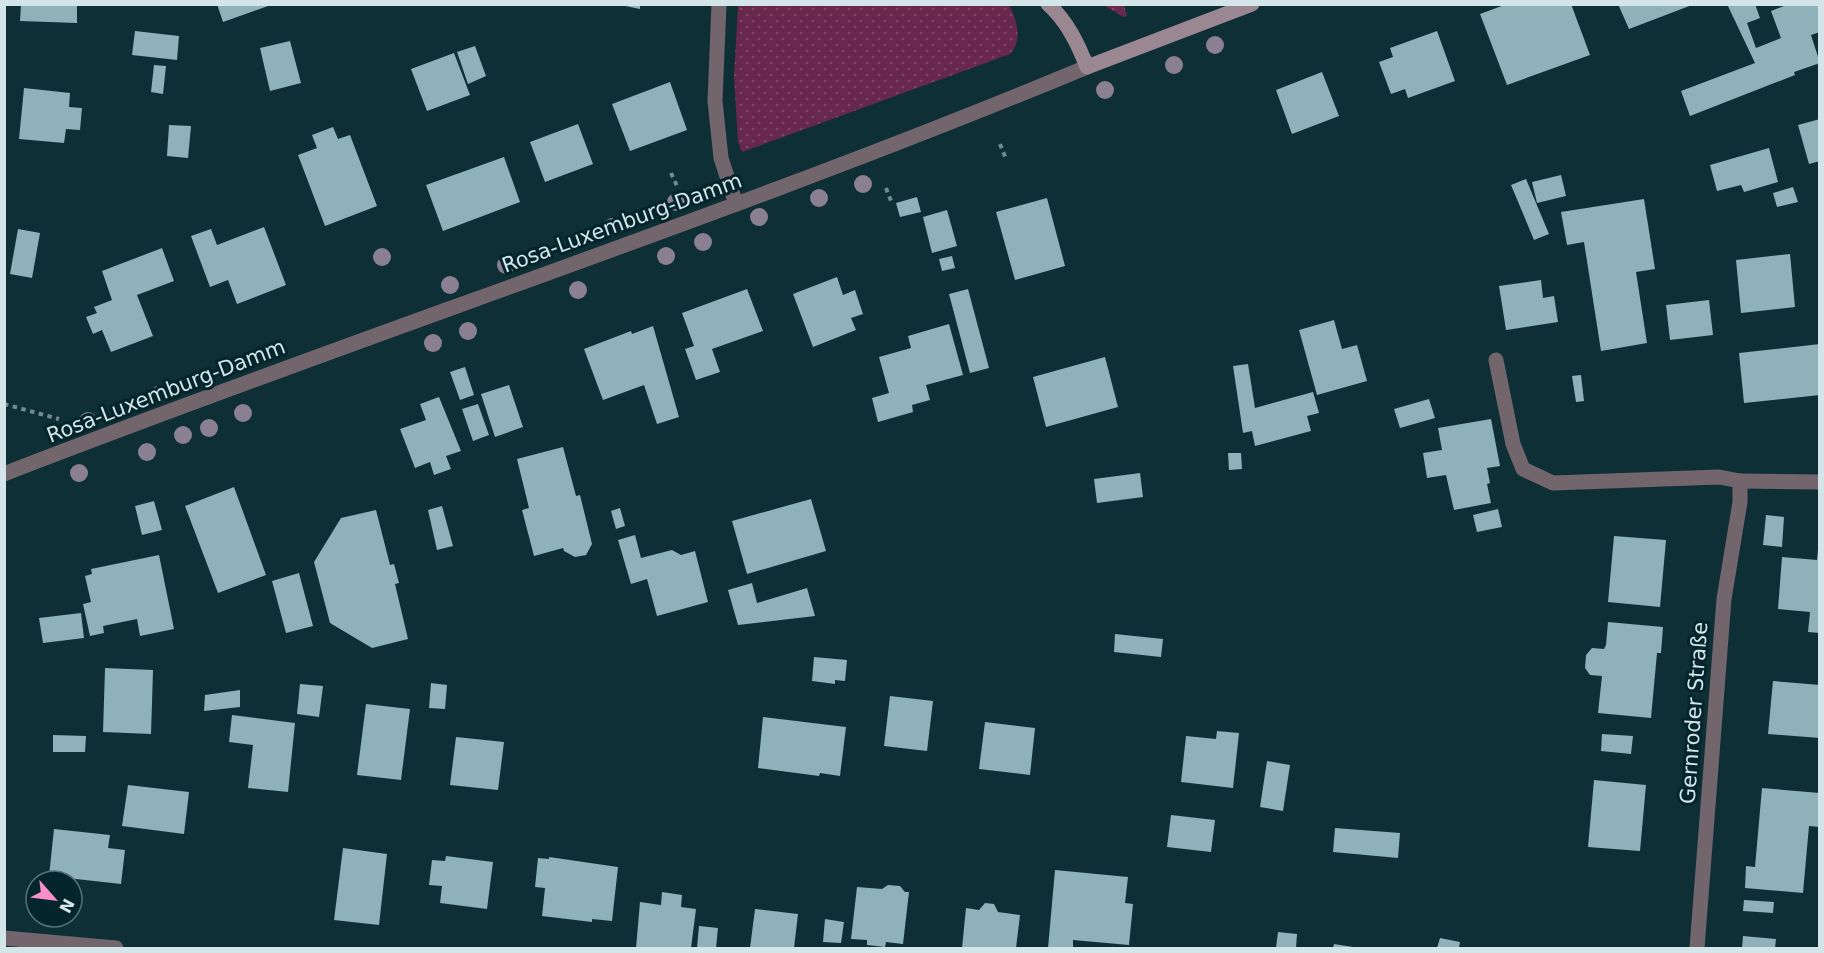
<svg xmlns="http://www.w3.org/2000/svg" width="1824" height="953" font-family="'DejaVu Sans',sans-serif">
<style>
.grass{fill:url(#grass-dots)}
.building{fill:#8eb1ba}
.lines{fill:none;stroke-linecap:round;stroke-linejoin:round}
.path{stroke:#718b90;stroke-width:4;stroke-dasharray:4.5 4.5;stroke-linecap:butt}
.minor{stroke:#72666c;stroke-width:15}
.tertiary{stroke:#72666c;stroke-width:15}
.secondary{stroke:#9a8791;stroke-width:15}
.tree{fill:#8b8091}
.labels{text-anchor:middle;stroke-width:6;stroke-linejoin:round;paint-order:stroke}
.street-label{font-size:21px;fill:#d3e5e9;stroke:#04252c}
</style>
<defs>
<pattern id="grass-dots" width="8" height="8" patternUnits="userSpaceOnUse" patternTransform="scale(1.5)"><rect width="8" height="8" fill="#68274d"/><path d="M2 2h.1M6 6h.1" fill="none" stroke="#7d4667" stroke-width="1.8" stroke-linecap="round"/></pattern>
</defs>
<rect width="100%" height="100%" fill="#0e2f36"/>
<g class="grass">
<path d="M 738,5 L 1009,5 C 1017,20 1023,40 1010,54 L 742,152 L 738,142 L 734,77 Z"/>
<path d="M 1103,5 L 1124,5 L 1127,16 L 1124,17 Z"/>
</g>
<g class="building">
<path d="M 21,4 L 77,4 L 77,23 L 20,21 Z"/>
<path d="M 217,4 L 271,4 L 271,5 L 223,22 Z"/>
<path d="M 615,4 L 640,4 L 640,9 Z"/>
<path d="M 1507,4 L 1571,4 L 1590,55 L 1507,85 L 1480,14 Z"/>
<path d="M 1618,4 L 1691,4 L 1692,5 L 1629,29 Z"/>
<path d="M 1727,4 L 1755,4 L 1760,18 L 1747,23 L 1756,48 L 1781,38 L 1771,11 L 1789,4 L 1820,4 L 1820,32 L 1811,35 L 1820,63 L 1794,72 L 1795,75 L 1690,116 L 1681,91 L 1755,63 Z"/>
<path d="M 135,31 L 179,36 L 177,60 L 132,55 Z"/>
<path d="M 1437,31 L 1455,81 L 1408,98 L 1405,89 L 1391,94 L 1379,62 L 1393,57 L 1390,48 Z"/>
<path d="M 290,41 L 301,83 L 270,91 L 260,48 Z"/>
<path d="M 475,46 L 486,76 L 468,84 L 457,52 Z"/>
<path d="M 454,53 L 470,95 L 427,111 L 411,69 Z"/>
<path d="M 154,65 L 166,66 L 163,94 L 151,92 Z"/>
<path d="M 1322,72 L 1339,116 L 1292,134 L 1276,90 Z"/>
<path d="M 670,82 L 687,130 L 630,151 L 612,104 Z"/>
<path d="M 24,88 L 70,93 L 69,107 L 82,108 L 80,130 L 66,129 L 64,143 L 19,139 Z"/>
<path d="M 1820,119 L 1820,161 L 1809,164 L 1798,125 Z"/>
<path d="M 578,124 L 593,164 L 545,182 L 530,142 Z"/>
<path d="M 169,125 L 191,126 L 188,158 L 167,156 Z"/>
<path d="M 333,127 L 338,139 L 350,135 L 377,206 L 325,226 L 298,155 L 317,148 L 312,135 Z"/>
<path d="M 1769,148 L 1778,182 L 1744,192 L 1741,185 L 1717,191 L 1710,165 Z"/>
<path d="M 504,157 L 520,202 L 443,231 L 426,185 Z"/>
<path d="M 1561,175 L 1566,196 L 1537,203 L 1532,182 Z"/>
<path d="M 1526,179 L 1549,234 L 1534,240 L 1511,185 Z"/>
<path d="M 1793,187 L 1798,202 L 1777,207 L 1773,193 Z"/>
<path d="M 917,197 L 921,212 L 900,217 L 896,203 Z"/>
<path d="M 1047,198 L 1065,266 L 1015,280 L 996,212 Z"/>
<path d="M 1644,199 L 1655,269 L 1636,272 L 1647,343 L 1601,351 L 1584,242 L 1567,245 L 1561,212 Z"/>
<path d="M 947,210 L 957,246 L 932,253 L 923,217 Z"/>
<path d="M 264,227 L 286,285 L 237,304 L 228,280 L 210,287 L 191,236 L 211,229 L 217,245 Z"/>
<path d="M 18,229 L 40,233 L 32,278 L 10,274 Z"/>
<path d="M 162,248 L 174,281 L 137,295 L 153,336 L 111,352 L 102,330 L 93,334 L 86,317 L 97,313 L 94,307 L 112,300 L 102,271 Z"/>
<path d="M 1790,254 L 1795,307 L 1741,313 L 1736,260 Z"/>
<path d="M 952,256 L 955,268 L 942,271 L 939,259 Z"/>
<path d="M 837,277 L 843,295 L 855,290 L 863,314 L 851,318 L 856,330 L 813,347 L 793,294 Z"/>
<path d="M 1541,280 L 1543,298 L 1554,296 L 1558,322 L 1506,330 L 1499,286 Z"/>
<path d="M 747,289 L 763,331 L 712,349 L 720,372 L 696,380 L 685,349 L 694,346 L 682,313 Z"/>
<path d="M 968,289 L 989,368 L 970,373 L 949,294 Z"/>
<path d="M 1709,300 L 1713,335 L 1670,340 L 1666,305 Z"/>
<path d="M 1334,320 L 1342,349 L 1357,345 L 1367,381 L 1317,395 L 1299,330 Z"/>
<path d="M 949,324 L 963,375 L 926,385 L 930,400 L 912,405 L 913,412 L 878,422 L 872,398 L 889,393 L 879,357 L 911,348 L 908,336 Z"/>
<path d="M 653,326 L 679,417 L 657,424 L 644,385 L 603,400 L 584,349 L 631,331 L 632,334 Z"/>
<path d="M 1820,344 L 1820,395 L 1744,403 L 1739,353 Z"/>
<path d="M 1105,357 L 1118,407 L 1046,427 L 1033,377 Z"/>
<path d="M 1248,364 L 1255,408 L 1313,392 L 1319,413 L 1307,416 L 1311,431 L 1255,446 L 1252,431 L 1243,433 L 1233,366 Z"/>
<path d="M 465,367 L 474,395 L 460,400 L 450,372 Z"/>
<path d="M 1581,375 L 1584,401 L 1576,402 L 1572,376 Z"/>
<path d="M 509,385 L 523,427 L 495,437 L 481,394 Z"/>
<path d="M 439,397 L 461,451 L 446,456 L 451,469 L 434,475 L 430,462 L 415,468 L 400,429 L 426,420 L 420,404 Z"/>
<path d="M 1429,399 L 1435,418 L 1400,428 L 1394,409 Z"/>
<path d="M 478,404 L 489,435 L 473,441 L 462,409 Z"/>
<path d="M 1491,419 L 1500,466 L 1487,468 L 1490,483 L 1487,484 L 1491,503 L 1454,510 L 1446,475 L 1427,478 L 1423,453 L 1442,450 L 1438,428 Z"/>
<path d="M 563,447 L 576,496 L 580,495 L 592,544 L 586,555 L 575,557 L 564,551 L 563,548 L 534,556 L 522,510 L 529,508 L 517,459 Z"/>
<path d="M 1228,453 L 1241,453 L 1242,469 L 1229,470 Z"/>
<path d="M 1140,473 L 1143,497 L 1097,503 L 1094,479 Z"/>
<path d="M 234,487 L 266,575 L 218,593 L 185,506 Z"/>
<path d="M 811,499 L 826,551 L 747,574 L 732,521 Z"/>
<path d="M 154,501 L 162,530 L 142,535 L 135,506 Z"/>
<path d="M 442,506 L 453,546 L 437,550 L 428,510 Z"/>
<path d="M 620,508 L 625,526 L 616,529 L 611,511 Z"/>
<path d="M 1498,509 L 1502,527 L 1477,532 L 1473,515 Z"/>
<path d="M 376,510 L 390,565 L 394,564 L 399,583 L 395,584 L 408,639 L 372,648 L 330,623 L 314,562 L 341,518 Z"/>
<path d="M 1766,515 L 1784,517 L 1782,547 L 1763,545 Z"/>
<path d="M 635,535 L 641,558 L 672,550 L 681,555 L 695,551 L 708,602 L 657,616 L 647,579 L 631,584 L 618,540 Z"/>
<path d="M 1614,536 L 1666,540 L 1660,607 L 1608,602 Z"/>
<path d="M 1818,550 L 1820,551 L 1820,633 L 1808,632 L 1810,612 L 1778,609 L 1782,557 L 1817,560 Z"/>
<path d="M 159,555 L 174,629 L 140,636 L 137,619 L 103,626 L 104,633 L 90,636 L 83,604 L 91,602 L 85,576 L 92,574 L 91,569 Z"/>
<path d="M 299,573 L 313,626 L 286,633 L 272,581 Z"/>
<path d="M 752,583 L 757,603 L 807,588 L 815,616 L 738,625 L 728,590 Z"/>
<path d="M 81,613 L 84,638 L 43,643 L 39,618 Z"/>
<path d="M 1608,622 L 1663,627 L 1661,653 L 1657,653 L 1651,718 L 1598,713 L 1602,676 L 1590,675 L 1585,668 L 1586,655 L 1592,648 L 1604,649 L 1606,645 Z"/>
<path d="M 1115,634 L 1163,639 L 1161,657 L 1114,652 Z"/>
<path d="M 814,657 L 847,660 L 845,681 L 835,680 L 835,684 L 812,681 Z"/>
<path d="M 105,668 L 153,670 L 151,734 L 103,732 Z"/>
<path d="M 1773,681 L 1820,685 L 1820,738 L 1768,734 Z"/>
<path d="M 431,683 L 447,685 L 445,709 L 429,708 Z"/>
<path d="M 300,684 L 323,686 L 319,717 L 297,714 Z"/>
<path d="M 240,690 L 240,707 L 204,711 L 205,695 Z"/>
<path d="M 890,696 L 933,701 L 927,751 L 884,746 Z"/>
<path d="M 366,704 L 410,709 L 401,780 L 357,775 Z"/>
<path d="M 232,715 L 295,723 L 288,792 L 248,788 L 253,745 L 229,742 Z"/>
<path d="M 763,717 L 846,727 L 840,776 L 820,773 L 819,776 L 758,768 Z"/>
<path d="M 985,722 L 1035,728 L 1030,775 L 979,769 Z"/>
<path d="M 1217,731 L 1239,733 L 1233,788 L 1181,782 L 1186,736 L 1216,739 Z"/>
<path d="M 1602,734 L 1633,736 L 1631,754 L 1601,751 Z"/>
<path d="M 53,735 L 86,736 L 85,752 L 53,752 Z"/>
<path d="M 456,737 L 504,742 L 498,790 L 450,785 Z"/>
<path d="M 1267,761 L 1290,765 L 1283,811 L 1260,807 Z"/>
<path d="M 1594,780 L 1646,785 L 1640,851 L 1588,847 Z"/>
<path d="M 128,785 L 189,792 L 184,834 L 122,826 Z"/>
<path d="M 1762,788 L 1820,793 L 1820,827 L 1809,826 L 1803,893 L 1745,888 L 1746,866 L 1755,867 Z"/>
<path d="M 1171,815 L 1215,820 L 1211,852 L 1167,847 Z"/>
<path d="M 1335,828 L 1400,833 L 1398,858 L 1333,852 Z"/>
<path d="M 54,829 L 110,835 L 108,848 L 125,850 L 121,884 L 49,876 Z"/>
<path d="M 343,848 L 387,854 L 379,925 L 334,920 Z"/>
<path d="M 446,856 L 493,862 L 487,909 L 440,903 L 442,886 L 429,885 L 432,860 L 445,861 Z"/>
<path d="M 549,857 L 618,867 L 612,921 L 592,919 L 592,922 L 542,916 L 545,888 L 535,887 L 538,858 L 549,859 Z"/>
<path d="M 1055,870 L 1128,877 L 1125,903 L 1133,904 L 1129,945 L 1073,940 L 1073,948 L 1048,948 Z"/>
<path d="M 888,885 L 900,886 L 905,892 L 909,892 L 903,944 L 886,942 L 885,947 L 867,945 L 867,940 L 851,939 L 857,887 L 882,889 Z"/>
<path d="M 662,892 L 682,895 L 681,907 L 696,909 L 691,948 L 636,948 L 640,902 L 661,905 Z"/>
<path d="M 1744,900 L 1774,902 L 1773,913 L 1743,911 Z"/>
<path d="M 985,903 L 994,904 L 998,912 L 1020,915 L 1016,948 L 962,948 L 966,908 L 979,910 Z"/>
<path d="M 755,909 L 798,914 L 794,948 L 750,948 Z"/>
<path d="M 825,919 L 844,922 L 841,943 L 823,942 Z"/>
<path d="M 699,926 L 718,928 L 716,948 L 697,948 Z"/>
<path d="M 1278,932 L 1297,934 L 1296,948 L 1276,948 Z"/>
<path d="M 1743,936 L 1776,939 L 1775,948 L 1742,948 Z"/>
<path d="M 1440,938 L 1460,942 L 1459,948 L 1437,948 Z"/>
<path d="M 1334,944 L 1353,947 L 1353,948 L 1333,948 Z"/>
</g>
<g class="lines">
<g class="path">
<path d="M 1000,144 L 1006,159"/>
<path d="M 671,173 L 677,186"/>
<path d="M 886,188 L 891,201"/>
<path d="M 4,404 L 59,419"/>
</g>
<g class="minor">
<path d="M 719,4 L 715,101 L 721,158 L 736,204"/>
<path d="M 1496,360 L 1513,444 L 1523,469 L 1553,483 L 1719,477 L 1740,481 L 1820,482"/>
<path d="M 4,938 L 116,948"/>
<path d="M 1697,948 L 1724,599 L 1740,502 L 1740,481"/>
</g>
<path class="tertiary" d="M 4,474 C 364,334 731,215 1087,67"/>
<path class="secondary" d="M 1048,4 C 1067,21 1078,44 1087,67 L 1252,4"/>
</g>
<g class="tree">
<circle cx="1215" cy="45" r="9"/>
<circle cx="1174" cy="65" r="9"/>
<circle cx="1105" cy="90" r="9"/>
<circle cx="863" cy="184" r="9"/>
<circle cx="819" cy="198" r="9"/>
<circle cx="676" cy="202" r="9"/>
<circle cx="759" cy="217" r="9"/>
<circle cx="612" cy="227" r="9"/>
<circle cx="703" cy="242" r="9"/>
<circle cx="666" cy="256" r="9"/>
<circle cx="382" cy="257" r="9"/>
<circle cx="506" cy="265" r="9"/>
<circle cx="450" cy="285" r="9"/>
<circle cx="578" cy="290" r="9"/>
<circle cx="468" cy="331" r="9"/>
<circle cx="433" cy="343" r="9"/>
<circle cx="158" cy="395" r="9"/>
<circle cx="243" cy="413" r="9"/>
<circle cx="88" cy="421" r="9"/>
<circle cx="209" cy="428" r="9"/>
<circle cx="183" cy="435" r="9"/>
<circle cx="147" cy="452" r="9"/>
<circle cx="79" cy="473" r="9"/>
</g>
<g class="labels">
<g class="street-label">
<text transform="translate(622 223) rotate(-20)" y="7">Rosa-Luxemburg-Damm</text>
<text transform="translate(166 391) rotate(-21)" y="7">Rosa-Luxemburg-Damm</text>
<text transform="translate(1694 713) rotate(-86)" y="7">Gernroder Straße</text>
</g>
</g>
<rect width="1824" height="953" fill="none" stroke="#d3e5e9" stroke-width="12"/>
<g transform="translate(54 899) rotate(118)"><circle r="28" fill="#04252c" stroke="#577278" stroke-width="1.5"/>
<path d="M0-4.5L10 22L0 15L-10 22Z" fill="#f98fc9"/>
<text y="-9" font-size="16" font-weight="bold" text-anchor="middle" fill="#d3e5e9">N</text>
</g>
</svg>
